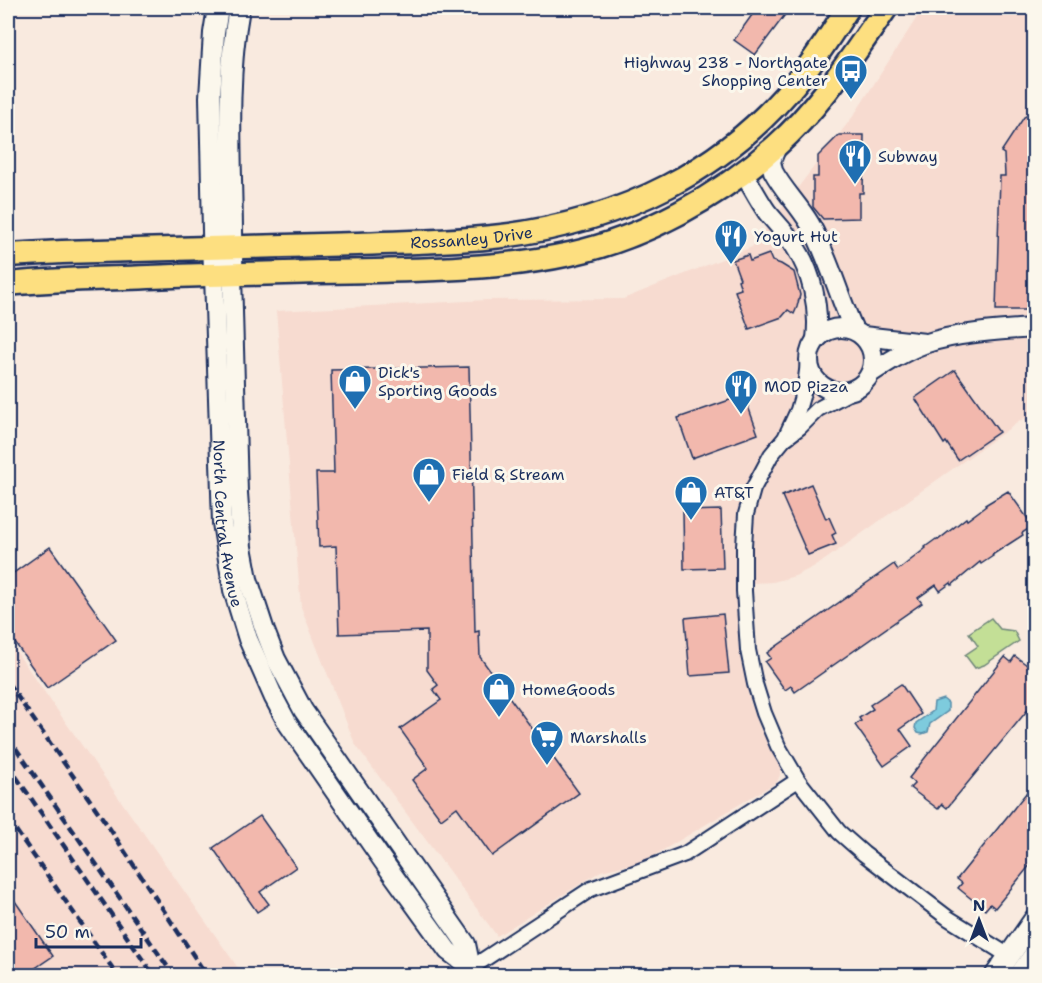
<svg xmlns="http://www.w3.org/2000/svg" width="1042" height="983" font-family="'Shantell Sans',sans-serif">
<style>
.built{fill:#f7dbd0}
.green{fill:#c3df96;stroke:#6f877a;stroke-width:1.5}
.water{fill:#7ecbdd;stroke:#568daa;stroke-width:1.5}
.building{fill:#f2b8ad;stroke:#1b2f5e;stroke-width:1.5}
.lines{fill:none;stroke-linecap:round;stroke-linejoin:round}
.minor-casing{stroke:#1b2f5e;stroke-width:18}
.tertiary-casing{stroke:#1b2f5e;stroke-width:22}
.secondary-casing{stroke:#1b2f5e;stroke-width:24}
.primary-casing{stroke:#1b2f5e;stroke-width:27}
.minor{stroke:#fbf7ec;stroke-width:14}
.tertiary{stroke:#fbf7ec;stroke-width:18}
.secondary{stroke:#fbf7ec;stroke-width:20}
.primary{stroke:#fddf80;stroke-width:22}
.rail{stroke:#1b2f5e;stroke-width:4.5;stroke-dasharray:9 4.5;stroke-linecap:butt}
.labels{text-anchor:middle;stroke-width:6;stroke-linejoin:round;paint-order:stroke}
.poi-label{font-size:16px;fill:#1b2f5e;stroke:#fbf7ec;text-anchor:start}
.street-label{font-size:16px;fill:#1b2f5e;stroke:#fbf7ec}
</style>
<rect width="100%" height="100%" fill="#f9eadf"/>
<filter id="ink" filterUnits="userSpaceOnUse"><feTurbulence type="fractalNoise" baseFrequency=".0167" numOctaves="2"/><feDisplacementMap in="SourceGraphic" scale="12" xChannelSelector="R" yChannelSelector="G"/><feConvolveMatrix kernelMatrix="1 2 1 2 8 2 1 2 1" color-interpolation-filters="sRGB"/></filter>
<g filter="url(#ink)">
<g class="built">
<path d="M 923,8 L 1034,8 L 1034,432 L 1024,418 L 819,564 L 795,576 L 773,582 L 735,584 L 741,658 L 750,701 L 761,730 L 780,765 L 780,775 L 777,782 L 645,861 L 601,871 L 497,936 L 355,744 L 301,607 L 276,311 L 487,300 L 623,299 L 752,247 L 854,115 Z"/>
<path d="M 8,640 L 243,975 L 8,975 Z"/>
</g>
<path class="green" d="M 991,618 L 1000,629 L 1014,631 L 1019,641 L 984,665 L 975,668 L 965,655 L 978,646 L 969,633 Z"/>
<path class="water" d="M 943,699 L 948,703 L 948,711 L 930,724 L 928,732 L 922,734 L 918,733 L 915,728 L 916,723 L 933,711 L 934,702 Z"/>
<g class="building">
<path d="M 757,8 L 790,8 L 755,55 L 734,40 Z"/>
<path d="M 1035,111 L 1035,308 L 1033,310 L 996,310 L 1000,176 L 1005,176 L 1004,154 L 1001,152 L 1024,117 Z"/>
<path d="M 839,135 L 864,135 L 863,193 L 859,193 L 859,218 L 823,219 L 813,207 L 813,177 L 818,177 L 818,156 Z"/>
<path d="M 769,254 L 772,261 L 781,264 L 794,272 L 800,295 L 797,307 L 794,314 L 788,310 L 782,317 L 749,329 L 735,291 L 741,289 L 738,280 L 740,279 L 733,260 L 748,255 L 750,261 Z"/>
<path d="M 469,367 L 475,632 L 479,631 L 480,657 L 579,793 L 492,856 L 457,807 L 441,819 L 412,780 L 428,768 L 400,729 L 441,700 L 433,689 L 438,685 L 427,670 L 427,631 L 339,634 L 336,546 L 319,547 L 316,473 L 334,473 L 331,370 Z"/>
<path d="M 955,370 L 999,432 L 958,460 L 946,442 L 944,444 L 915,398 Z"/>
<path d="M 744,395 L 758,434 L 692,458 L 678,418 Z"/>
<path d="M 811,484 L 826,519 L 829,517 L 836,533 L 832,535 L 836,544 L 808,555 L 782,496 Z"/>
<path d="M 1008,491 L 1033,526 L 1022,533 L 1023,535 L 992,555 L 993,556 L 981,564 L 980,562 L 952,585 L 951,583 L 940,591 L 936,585 L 918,598 L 922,603 L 795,692 L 791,686 L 785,690 L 765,662 L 771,658 L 767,653 L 894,564 L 898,570 L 926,548 L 925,547 L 936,539 L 938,540 L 966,518 L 967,520 L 986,506 L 985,505 Z"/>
<path d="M 721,510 L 723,568 L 684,569 L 683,511 Z"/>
<path d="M 50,547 L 116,640 L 47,688 L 8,633 L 8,577 Z"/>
<path d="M 723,614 L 729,673 L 690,676 L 685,618 Z"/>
<path d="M 1015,656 L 1035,671 L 1035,701 L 947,808 L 942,804 L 938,809 L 910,788 L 915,783 L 909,778 L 1005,657 L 1011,662 Z"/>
<path d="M 901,684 L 921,714 L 900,729 L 912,746 L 884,766 L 855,725 L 861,721 L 859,718 L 873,709 L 870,705 Z"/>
<path d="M 1035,782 L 1035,859 L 995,908 L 990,904 L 985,910 L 958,888 L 962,883 L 957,879 Z"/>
<path d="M 260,816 L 296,867 L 260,892 L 269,904 L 257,912 L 213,848 Z"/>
<path d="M 8,891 L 53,956 L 25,975 L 8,975 Z"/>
</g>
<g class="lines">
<defs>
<g id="minor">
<path d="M 808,363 L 805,386 L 798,410 L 785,438 L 771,455 L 753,489 L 746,514 L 744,546 L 744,591 L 748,650 L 755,684 L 764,713 L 778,746 L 798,780 L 839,832 L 864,854 L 948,918 L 1009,956"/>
<path d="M 787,437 L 800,427 L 818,409 L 852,391"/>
<path d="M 471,968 L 591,889 L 685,854 L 798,780"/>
</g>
<g id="tertiary">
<path d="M 778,144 L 771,161 L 773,171 C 783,190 799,205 810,224 C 829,257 838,295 854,330"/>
<path d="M 743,172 C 751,185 758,199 767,212 C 776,223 786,233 794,245 C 812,272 820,307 816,339"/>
<path id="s1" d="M 214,275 L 222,523 L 233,590 L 248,639 L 274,698 L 288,724 L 383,861 L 448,951 L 471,968 L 476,976"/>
<path d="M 232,275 L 238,493 L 242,547 L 248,579 L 265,631 L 276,659 L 303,710 L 466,944 L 471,968"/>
<circle cx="841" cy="360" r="32"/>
<path d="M 863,336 L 925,343"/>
<path d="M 871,373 C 888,362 905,351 924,344 C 955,333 1002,330 1034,328"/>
</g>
<g id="secondary">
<path d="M 214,275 L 210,97 L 214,33 L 218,8"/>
<path d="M 232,275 C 234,186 223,95 239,8"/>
<path d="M 995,976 L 1034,920"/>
<path d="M 1019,976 L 1034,955"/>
</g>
<g id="primary">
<path id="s2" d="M 8,255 L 62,252 C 160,249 258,247 357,244 C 405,242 454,242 502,236 C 621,221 727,171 802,75 C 819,54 833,31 848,8"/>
<path d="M 8,284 C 63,278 118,279 174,276 C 241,274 308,272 375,271 C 440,269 506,268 570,254 C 644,238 720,196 776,146 C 820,107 853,55 886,8"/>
</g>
</defs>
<use href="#minor" class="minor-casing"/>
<use href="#tertiary" class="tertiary-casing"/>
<use href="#secondary" class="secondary-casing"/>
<use href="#primary" class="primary-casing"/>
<use href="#minor" class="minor"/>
<use href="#tertiary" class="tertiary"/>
<use href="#secondary" class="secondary"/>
<use href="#primary" class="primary"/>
<g class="rail">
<path d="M 8,683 L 106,823 L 207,976"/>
<path d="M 8,737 L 174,976"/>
<path d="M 8,765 L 154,976"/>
<path d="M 8,819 L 118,976"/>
</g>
</g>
</g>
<defs>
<symbol id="bus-pin" viewBox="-11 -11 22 30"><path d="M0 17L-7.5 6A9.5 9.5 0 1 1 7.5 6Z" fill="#1f6fb2" stroke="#fbf7ec"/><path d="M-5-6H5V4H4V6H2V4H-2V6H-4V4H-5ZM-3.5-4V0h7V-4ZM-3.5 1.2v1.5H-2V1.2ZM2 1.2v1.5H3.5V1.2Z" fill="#fff"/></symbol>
<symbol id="restaurant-pin" viewBox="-11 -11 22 30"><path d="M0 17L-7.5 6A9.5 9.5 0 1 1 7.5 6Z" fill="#1f6fb2" stroke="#fbf7ec"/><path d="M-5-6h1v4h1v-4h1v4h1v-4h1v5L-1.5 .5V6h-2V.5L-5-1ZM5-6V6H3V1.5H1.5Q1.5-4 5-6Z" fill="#fff"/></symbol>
<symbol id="shop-pin" viewBox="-11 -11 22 30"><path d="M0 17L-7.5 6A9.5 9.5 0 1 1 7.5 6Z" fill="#1f6fb2" stroke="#fbf7ec"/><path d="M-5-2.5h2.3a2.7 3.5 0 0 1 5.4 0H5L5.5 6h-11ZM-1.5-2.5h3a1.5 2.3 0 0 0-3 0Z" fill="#fff"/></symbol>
<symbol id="supermarket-pin" viewBox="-11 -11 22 30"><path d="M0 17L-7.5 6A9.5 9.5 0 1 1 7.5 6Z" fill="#1f6fb2" stroke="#fbf7ec"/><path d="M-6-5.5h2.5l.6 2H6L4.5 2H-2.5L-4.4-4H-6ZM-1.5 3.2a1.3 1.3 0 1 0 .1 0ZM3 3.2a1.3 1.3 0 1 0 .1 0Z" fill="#fff"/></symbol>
</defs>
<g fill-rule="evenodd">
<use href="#bus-pin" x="832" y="52" width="38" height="52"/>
<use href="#restaurant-pin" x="836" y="137" width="38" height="52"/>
<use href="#restaurant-pin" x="712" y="217" width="38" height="52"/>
<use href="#shop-pin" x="336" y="362" width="38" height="52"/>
<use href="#restaurant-pin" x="722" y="367" width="38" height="52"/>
<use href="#shop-pin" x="410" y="455" width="38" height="52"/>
<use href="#shop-pin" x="672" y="473" width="38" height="52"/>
<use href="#shop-pin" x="480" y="670" width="38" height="52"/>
<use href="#supermarket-pin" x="528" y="718" width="38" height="52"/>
</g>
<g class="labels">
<g class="poi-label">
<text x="828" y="68" text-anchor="end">Highway 238 - Northgate<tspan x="828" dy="18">Shopping Center</tspan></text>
<text x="878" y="162">Subway</text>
<text x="754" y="242">Yogurt Hut</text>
<text x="378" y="378">Dick's<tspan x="378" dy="18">Sporting Goods</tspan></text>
<text x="764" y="392">MOD Pizza</text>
<text x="452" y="480">Field &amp; Stream</text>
<text x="714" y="498">AT&amp;T</text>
<text x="522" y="695">HomeGoods</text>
<text x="570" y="743">Marshalls</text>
</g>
<g class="street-label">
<text dy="6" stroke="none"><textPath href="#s2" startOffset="464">Rossanley Drive</textPath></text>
<text dy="6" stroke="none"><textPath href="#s1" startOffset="249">North Central Avenue</textPath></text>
</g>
</g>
<rect width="1042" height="983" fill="none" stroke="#fbf7ec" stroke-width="30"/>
<rect x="15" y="15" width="1012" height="953" fill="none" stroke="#1b2f5e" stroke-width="2" filter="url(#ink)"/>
<g transform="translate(979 920)" stroke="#fbf7ec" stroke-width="4.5" paint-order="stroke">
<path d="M0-4.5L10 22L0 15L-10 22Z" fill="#1b2f5e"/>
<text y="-9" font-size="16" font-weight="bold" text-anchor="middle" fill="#1b2f5e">N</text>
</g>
<path d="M36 938v9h105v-9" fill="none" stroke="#1b2f5e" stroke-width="3"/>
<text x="45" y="938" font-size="18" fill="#1b2f5e" stroke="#fbf7ec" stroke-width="4.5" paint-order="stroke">50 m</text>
</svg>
